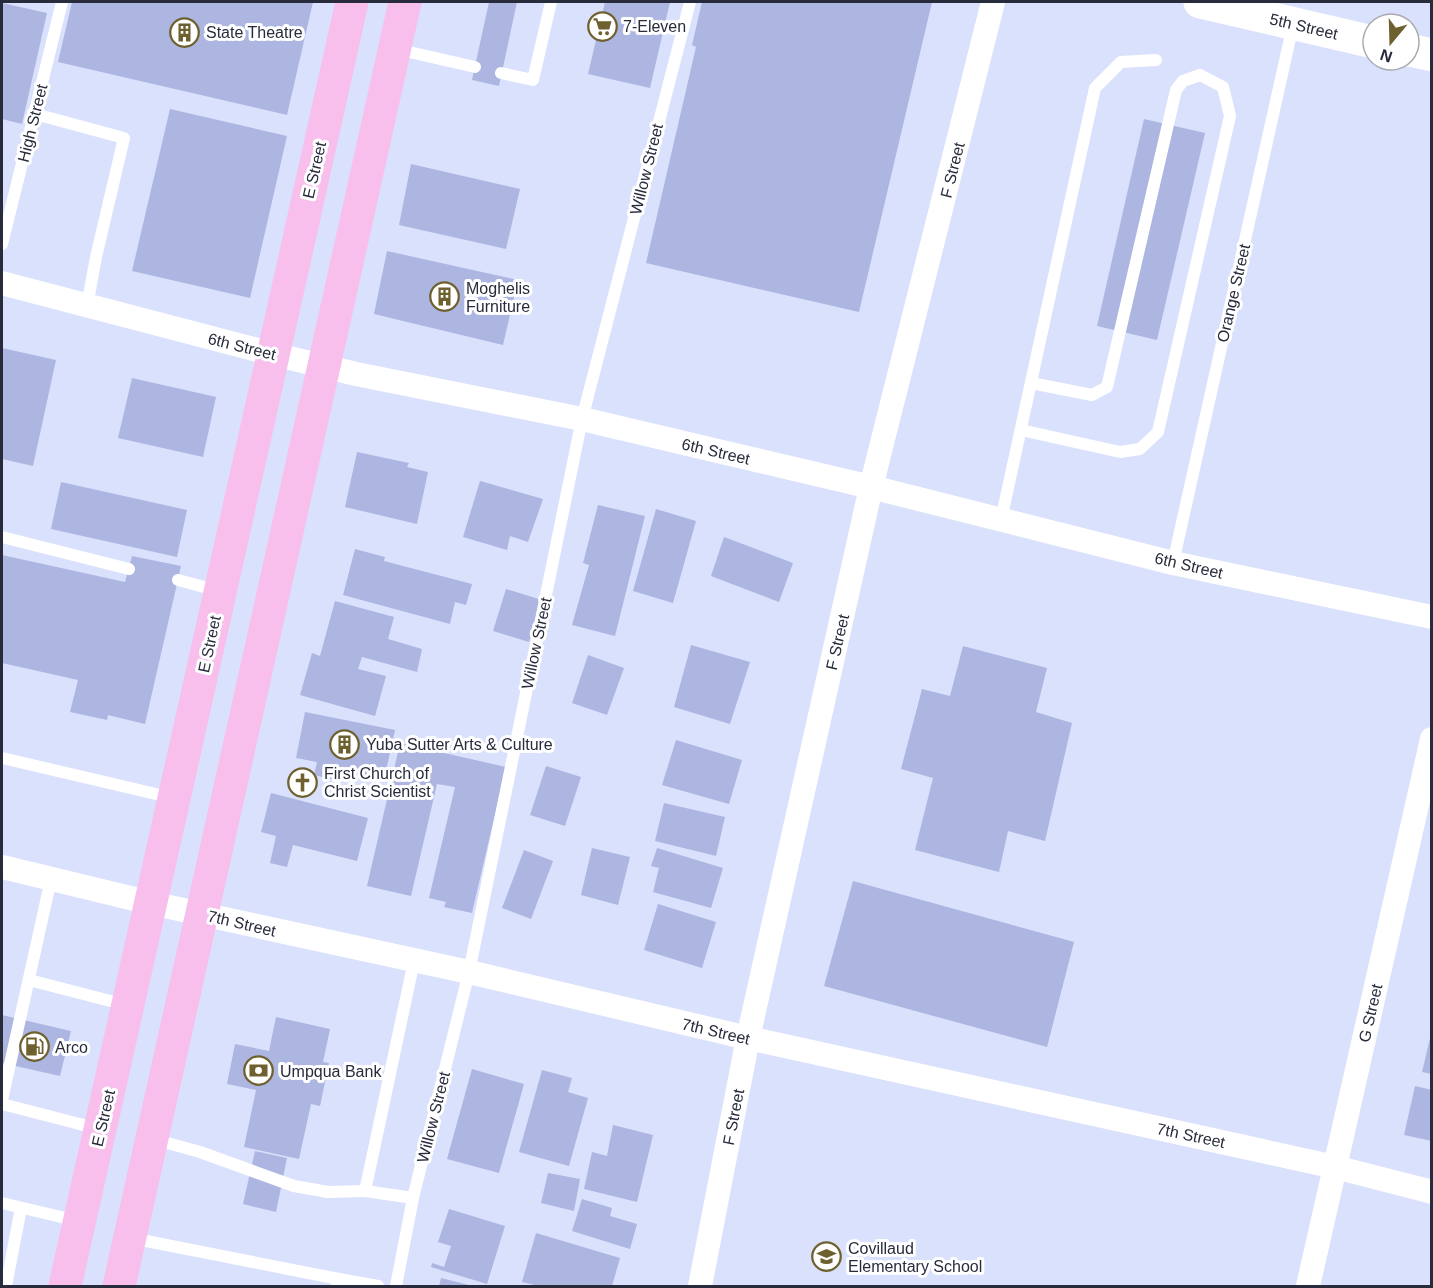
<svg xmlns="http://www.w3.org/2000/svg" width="1433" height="1288" font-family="Arial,sans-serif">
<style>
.building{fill:#acb6e1}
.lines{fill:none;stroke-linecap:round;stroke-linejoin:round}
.service{stroke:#fff;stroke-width:12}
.minor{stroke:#fff;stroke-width:24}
.secondary{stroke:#fff;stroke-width:33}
.trunk{stroke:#f8beec;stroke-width:33}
.labels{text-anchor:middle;stroke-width:6;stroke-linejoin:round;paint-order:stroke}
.poi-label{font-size:16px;fill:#272b3b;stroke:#fff;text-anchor:start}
.street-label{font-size:16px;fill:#272b3b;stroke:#fff}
</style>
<rect width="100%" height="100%" fill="#dae1fc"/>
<g class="building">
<path d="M 72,2 L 313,2 L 287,115 L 58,62 Z"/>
<path d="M 489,2 L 517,2 L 499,86 L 472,80 Z"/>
<path d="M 605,2 L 670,2 L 650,88 L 588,74 Z"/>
<path d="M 702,2 L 932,2 L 859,312 L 646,263 L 696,47 L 692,45 Z"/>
<path d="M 2,3 L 47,13 L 22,124 L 2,119 Z"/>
<path d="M 170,109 L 287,136 L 250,298 L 132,271 Z"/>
<path d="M 1144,119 L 1205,133 L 1157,340 L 1097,326 Z"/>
<path d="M 411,164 L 520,189 L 506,249 L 399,225 Z"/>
<path d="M 387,251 L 518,280 L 503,345 L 374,314 Z"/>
<path d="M 2,348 L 56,360 L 33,466 L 2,459 Z"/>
<path d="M 132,378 L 216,397 L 203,457 L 118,438 Z"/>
<path d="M 357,452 L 409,463 L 407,467 L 428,472 L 417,524 L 345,507 Z"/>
<path d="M 480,481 L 543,499 L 528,542 L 510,536 L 507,550 L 463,537 Z"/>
<path d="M 61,482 L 187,510 L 177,557 L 51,529 Z"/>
<path d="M 598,505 L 645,516 L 615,636 L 572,625 L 589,565 L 583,563 Z"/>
<path d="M 656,509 L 696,521 L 673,603 L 633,591 Z"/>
<path d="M 724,537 L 793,563 L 779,602 L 711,576 Z"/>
<path d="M 355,549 L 385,557 L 384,561 L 472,584 L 466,605 L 455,602 L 450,624 L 343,595 Z"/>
<path d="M 2,555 L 125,582 L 132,556 L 181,566 L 145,724 L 108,715 L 107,720 L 70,712 L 78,680 L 2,663 Z"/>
<path d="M 506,589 L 542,600 L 529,642 L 493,631 Z"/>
<path d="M 335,601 L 394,617 L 388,639 L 422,649 L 417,672 L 362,657 L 358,669 L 386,676 L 375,716 L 300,695 L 312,653 L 320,656 Z"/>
<path d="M 691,645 L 750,662 L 730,724 L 674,707 Z"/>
<path d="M 963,646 L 1047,668 L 1036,712 L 1072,723 L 1045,841 L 1008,831 L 999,872 L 915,850 L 933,778 L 901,769 L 922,689 L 950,696 Z"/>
<path d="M 588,655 L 624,668 L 607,715 L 572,703 Z"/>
<path d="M 305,712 L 395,730 L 384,780 L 341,771 L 339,781 L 314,775 L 317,762 L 296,758 Z"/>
<path d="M 676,740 L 742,760 L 729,804 L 662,785 Z"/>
<path d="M 400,743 L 506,767 L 472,913 L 444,907 L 446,902 L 429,898 L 455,787 L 437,784 L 411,896 L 367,886 Z"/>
<path d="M 546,766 L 581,777 L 565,826 L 530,815 Z"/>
<path d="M 271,793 L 368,818 L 357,861 L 293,845 L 287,867 L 270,863 L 276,836 L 261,832 Z"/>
<path d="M 664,803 L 725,817 L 716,856 L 655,841 Z"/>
<path d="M 592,848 L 630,857 L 618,905 L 581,895 Z"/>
<path d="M 657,848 L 723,868 L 711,908 L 653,892 L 659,868 L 651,866 Z"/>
<path d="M 524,850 L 553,861 L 531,919 L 502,908 Z"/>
<path d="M 853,881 L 1074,942 L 1047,1047 L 824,986 Z"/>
<path d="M 658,904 L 716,922 L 702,968 L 644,950 Z"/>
<path d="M 2,1015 L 71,1031 L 60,1076 L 2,1063 Z"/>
<path d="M 276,1017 L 330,1029 L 323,1062 L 329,1063 L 320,1106 L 311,1104 L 299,1159 L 244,1147 L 256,1090 L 227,1084 L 235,1044 L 269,1051 Z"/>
<path d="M 1431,1034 L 1432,1034 L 1432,1074 L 1422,1072 Z"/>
<path d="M 472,1069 L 524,1084 L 499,1173 L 447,1159 Z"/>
<path d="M 542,1070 L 572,1078 L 568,1092 L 588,1098 L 569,1166 L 519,1152 Z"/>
<path d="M 1415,1086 L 1432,1090 L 1432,1141 L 1404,1135 Z"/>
<path d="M 613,1125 L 653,1135 L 637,1202 L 584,1189 L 592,1152 L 607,1156 Z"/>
<path d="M 255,1151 L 287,1158 L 276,1212 L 243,1204 Z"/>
<path d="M 548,1173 L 580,1179 L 574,1211 L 541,1203 Z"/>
<path d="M 582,1199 L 612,1208 L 610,1216 L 637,1224 L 630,1249 L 572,1231 Z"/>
<path d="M 449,1209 L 505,1226 L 487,1284 L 431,1267 L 432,1263 L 444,1267 L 451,1246 L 438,1242 Z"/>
<path d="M 536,1233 L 620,1258 L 612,1286 L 539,1286 L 522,1282 Z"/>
<path d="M 441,1278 L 473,1286 L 439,1286 Z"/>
</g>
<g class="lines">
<g class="service">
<path d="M 396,49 L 475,67"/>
<path d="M 501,73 L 533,80 L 551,2"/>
<path d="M 35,114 L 124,138 L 96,257 L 87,306"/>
<path d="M 2,244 L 62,2"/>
<path d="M 1021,430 L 1120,452 L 1140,449 L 1158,432 L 1230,116 L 1223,87 L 1200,75 L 1183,81 L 1176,90 L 1107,387 L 1092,395 L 1031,383"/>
<path d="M 1001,520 L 1095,88 L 1121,62 L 1156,60"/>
<path d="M 2,537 L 129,569"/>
<path d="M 1173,563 L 1293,25"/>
<path d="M 178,580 L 219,591"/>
<path d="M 2,758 L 173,798"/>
<path d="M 29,980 L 126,1005"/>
<path d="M 2,1100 L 51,879"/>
<path d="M 2,1104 L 99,1129"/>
<path d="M 153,1139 L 200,1152 L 294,1186 L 328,1192 L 365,1191"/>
<path d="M 413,1198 L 365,1191 L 414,961"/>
<path d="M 2,1203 L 78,1221"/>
<path d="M 131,1238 L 339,1279"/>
<path d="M 337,1285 L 339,1279 L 378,1286"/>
<path d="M 6,1286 L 21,1208"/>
<path d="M 396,1286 L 413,1198 L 469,972 L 582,419 L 690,2"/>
</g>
<g class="minor">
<path d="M 2,283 L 273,354 L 356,374 L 582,419 L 871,487 L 1173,563 L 1432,617"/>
<path d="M 2,867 L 151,903 L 469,972 L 748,1038 L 1335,1167 L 1432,1192"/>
<path d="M 700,1286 L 748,1038 L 871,487 L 993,2"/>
<path d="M 1308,1286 L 1432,739"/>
</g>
<g class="secondary">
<path d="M 1200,2 L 1373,42"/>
<path d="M 1409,50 L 1432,55"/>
</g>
<g class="trunk">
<path d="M 65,1286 L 352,2"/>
<path d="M 119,1286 L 405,2"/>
</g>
</g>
<defs>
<symbol id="supermarket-ring" viewBox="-11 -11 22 22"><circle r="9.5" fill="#fff" stroke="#6f612f" stroke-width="1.5"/><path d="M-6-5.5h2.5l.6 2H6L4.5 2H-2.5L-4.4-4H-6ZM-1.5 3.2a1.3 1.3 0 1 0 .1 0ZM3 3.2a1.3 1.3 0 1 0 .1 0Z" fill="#6f612f"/></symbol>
<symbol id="building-ring" viewBox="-11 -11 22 22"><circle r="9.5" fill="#fff" stroke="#6f612f" stroke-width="1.5"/><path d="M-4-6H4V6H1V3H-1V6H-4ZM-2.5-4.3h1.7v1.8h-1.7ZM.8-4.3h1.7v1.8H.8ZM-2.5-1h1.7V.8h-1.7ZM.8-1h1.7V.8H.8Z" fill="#6f612f"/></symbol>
<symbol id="church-ring" viewBox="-11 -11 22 22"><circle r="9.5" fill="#fff" stroke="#6f612f" stroke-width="1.5"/><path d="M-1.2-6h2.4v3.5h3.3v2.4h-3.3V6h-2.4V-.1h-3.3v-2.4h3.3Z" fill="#6f612f"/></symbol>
<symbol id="fuel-ring" viewBox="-11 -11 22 22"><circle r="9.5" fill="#fff" stroke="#6f612f" stroke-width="1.5"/><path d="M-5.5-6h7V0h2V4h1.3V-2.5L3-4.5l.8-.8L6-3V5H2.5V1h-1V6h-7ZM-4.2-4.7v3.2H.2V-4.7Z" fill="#6f612f"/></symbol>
<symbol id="bank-ring" viewBox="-11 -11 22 22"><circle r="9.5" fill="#fff" stroke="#6f612f" stroke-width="1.5"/><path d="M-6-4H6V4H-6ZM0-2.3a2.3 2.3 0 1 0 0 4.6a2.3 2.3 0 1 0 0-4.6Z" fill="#6f612f"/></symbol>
<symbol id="school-ring" viewBox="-11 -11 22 22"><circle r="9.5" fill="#fff" stroke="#6f612f" stroke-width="1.5"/><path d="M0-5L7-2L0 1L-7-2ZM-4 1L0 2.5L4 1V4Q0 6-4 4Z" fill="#6f612f"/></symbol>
</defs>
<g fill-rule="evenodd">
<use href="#supermarket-ring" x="586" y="10" width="33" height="33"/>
<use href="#building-ring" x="168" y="16" width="33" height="33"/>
<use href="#building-ring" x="428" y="280" width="33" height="33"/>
<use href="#building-ring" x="328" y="728" width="33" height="33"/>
<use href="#church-ring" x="286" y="766" width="33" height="33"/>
<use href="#fuel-ring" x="18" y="1030" width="33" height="33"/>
<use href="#bank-ring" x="242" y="1054" width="33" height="33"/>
<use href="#school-ring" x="810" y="1240" width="33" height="33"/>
</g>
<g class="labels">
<g class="poi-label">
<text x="623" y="32">7-Eleven</text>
<text x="206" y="38">State Theatre</text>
<text x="466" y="294">Moghelis<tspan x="466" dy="18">Furniture</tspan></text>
<text x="366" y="750">Yuba Sutter Arts &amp; Culture</text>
<text x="324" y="779">First Church of<tspan x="324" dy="18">Christ Scientist</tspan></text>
<text x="55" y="1053">Arco</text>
<text x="280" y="1077">Umpqua Bank</text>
<text x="848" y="1254">Covillaud<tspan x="848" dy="18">Elementary School</tspan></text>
</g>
<g class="street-label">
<text transform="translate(1304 26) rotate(13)" y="6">5th Street</text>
<text transform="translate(32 123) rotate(-76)" y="6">High Street</text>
<text transform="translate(646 169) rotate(-76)" y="6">Willow Street</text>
<text transform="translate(314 170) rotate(-77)" y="6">E Street</text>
<text transform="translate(952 170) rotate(-76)" y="6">F Street</text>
<text transform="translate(1233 293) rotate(-77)" y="6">Orange Street</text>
<text transform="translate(242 346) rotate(14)" y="6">6th Street</text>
<text transform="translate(716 451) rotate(13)" y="6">6th Street</text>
<text transform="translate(1189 565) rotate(13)" y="6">6th Street</text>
<text transform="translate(837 642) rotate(-77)" y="6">F Street</text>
<text transform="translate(536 643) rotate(-78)" y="6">Willow Street</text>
<text transform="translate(209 644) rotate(-78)" y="6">E Street</text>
<text transform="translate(242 923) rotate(13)" y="6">7th Street</text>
<text transform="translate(1370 1013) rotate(-77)" y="6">G Street</text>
<text transform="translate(716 1031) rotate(13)" y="6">7th Street</text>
<text transform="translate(433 1117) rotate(-76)" y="6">Willow Street</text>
<text transform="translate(733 1117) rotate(-79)" y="6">F Street</text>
<text transform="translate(103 1118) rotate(-77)" y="6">E Street</text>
<text transform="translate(1191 1135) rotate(12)" y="6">7th Street</text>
</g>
</g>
<rect width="1433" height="1288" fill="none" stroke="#272b3b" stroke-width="6"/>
<g transform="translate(1391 42) rotate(199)"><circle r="28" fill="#ffffff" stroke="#a9aab1" stroke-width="1.5"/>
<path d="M0-4.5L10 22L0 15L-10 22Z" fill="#6f612f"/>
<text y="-9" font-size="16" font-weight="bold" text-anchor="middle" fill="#272b3b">N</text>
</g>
</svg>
